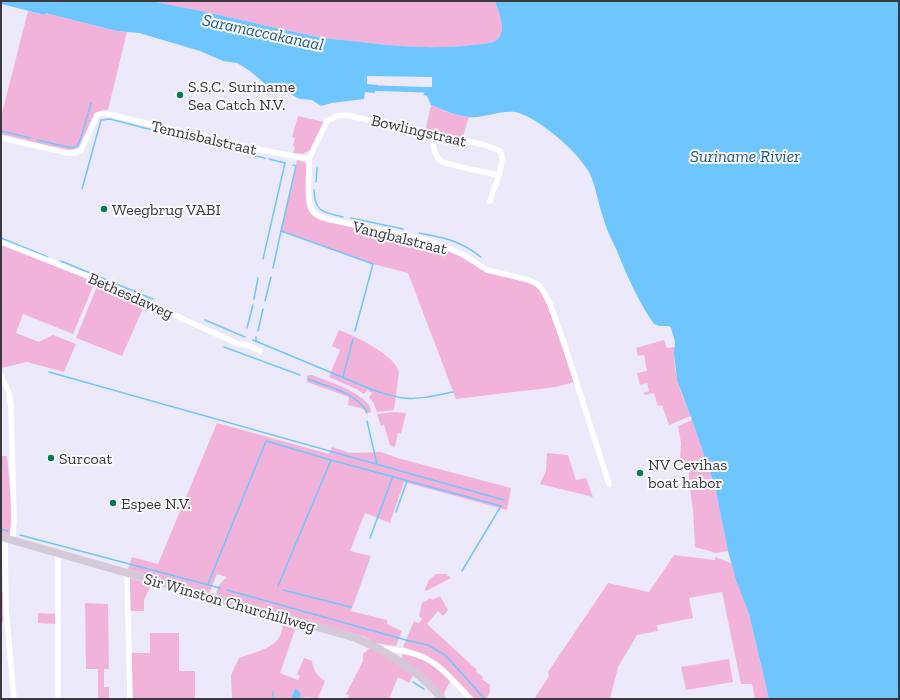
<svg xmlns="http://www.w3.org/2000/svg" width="900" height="700" font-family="'Zilla Slab',serif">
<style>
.green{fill:#f2b3da}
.water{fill:#6fc6ff}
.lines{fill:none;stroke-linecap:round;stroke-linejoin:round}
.stream{stroke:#6fc6ff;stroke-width:1.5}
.canal{stroke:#6fc6ff;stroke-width:5.5}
.street{stroke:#fff;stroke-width:5.5}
.secondary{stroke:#d3c9d9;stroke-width:8}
.poi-dot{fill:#0c7953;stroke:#faf9fc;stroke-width:1.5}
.labels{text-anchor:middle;stroke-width:4;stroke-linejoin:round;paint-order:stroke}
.poi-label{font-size:16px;fill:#39383e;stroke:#faf9fc;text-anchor:start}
.street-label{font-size:16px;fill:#39383e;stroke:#faf9fc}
.water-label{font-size:17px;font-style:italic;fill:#1b5c81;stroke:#faf9fc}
</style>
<rect width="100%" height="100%" fill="#eceafa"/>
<g class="green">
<path d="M 152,1 L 495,1 C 498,12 507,28 498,39 C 493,44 480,44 472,45 C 436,49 405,47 370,43 C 355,41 339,40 324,38 C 287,31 251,22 215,14 C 194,9 173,6 152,1 Z"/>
<path d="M 28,11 L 45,15 L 45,13 L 117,31 L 127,32 L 108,110 L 99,112 L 83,142 L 79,147 L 75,149 L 66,150 L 1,134 L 1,117 Z"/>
<path d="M 431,105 L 447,112 L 469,117 L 462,139 L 425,132 Z"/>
<path d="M 298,116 L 324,122 L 310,150 L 303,154 L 293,153 L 295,147 L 293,146 L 295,138 L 292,137 Z"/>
<path d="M 297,160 L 304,162 L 307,165 C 309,186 298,207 320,220 L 441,247 L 451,251 L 465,259 L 486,272 L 534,284 L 544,294 L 574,382 L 556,387 L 456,399 L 408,273 L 373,264 L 281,231 Z"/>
<path d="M 1,244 L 92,281 L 94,284 L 73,334 L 23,314 L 16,333 L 39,342 L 53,335 L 76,344 L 64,372 L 27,362 L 1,368 Z"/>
<path d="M 98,284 L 145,304 L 122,356 L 76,338 Z"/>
<path d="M 339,330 C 355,336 395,355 399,372 L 394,410 L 377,412 L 373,402 L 369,398 L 372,393 L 367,390 L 364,394 L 356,389 L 329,377 L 340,350 L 332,346 Z"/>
<path d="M 664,340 L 667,348 L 675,347 C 672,373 681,393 691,416 L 669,425 L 662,405 L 658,406 L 654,393 L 645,395 L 643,393 L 649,391 L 647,383 L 640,385 L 637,373 L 647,371 L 644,355 L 638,356 L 636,348 Z"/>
<path d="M 309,375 L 312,375 C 326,381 371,394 371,412 L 366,414 L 364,409 L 348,405 L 349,397 L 307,382 L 307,376 Z"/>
<path d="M 395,412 L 406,413 L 401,434 L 398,433 L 395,447 L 390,445 L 384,425 L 381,426 L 377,414 Z"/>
<path d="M 692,420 L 712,479 L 689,480 L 689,469 L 685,467 L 680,461 L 681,443 L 678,426 Z"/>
<path d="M 217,423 L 329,454 L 332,447 L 350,453 L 381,452 L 401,459 L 511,488 L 507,510 L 404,482 L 390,523 L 365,513 L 350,551 L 371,556 L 351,611 L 387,620 L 387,624 L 402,631 L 396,646 L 375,643 L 365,637 L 356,634 L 217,595 C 216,587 221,582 227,577 L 217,574 L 209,594 L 128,569 L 132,557 L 158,564 Z"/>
<path d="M 547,453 L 568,455 L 576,480 L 586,478 L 593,497 L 540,484 L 546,471 Z"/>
<path d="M 1,456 L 7,456 L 13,524 L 11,536 L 1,534 Z"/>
<path d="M 715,487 L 728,551 L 716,553 L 695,547 L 693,510 L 690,489 Z"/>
<path d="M 674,555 L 715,560 L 715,557 L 731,563 L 749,614 L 769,699 L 755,699 L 752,684 L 741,684 L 722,592 L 689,598 L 693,618 L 657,625 L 658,631 L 637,635 L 618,667 L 610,699 L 534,699 L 549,676 L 548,672 L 608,583 L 649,592 Z"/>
<path d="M 436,574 L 446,574 L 451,578 L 426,591 L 425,589 L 429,580 Z"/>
<path d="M 129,578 L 150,584 L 151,585 L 144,600 L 144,611 L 130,611 Z"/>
<path d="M 1,592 L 4,592 L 3,622 L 1,622 Z"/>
<path d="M 440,596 L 448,610 L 443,616 L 438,611 L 427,624 L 477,670 L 476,672 L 483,677 L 482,679 L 490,685 L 490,692 L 486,699 L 473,699 L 433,660 L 426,655 L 403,647 L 414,621 L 419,623 L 422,619 L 419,616 L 422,603 L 431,598 L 432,600 Z"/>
<path d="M 85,603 L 108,604 L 109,669 L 104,669 L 104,687 L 109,687 L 109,699 L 98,699 L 98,669 L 86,669 Z"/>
<path d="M 38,613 L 57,614 L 56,624 L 38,623 Z"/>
<path d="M 284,620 L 297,624 L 280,673 L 298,680 L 300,676 L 297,674 L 304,658 L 312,661 C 313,670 317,676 325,681 L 318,699 L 305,697 L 304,699 L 299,699 L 299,696 L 295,688 L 291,699 L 232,699 L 231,675 L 239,658 C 251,653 274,649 280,636 C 282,631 283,625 284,620 Z"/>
<path d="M 150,633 L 179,633 L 179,671 L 195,671 L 195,699 L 131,699 L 131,653 L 150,653 Z"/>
<path d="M 370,648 L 396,662 L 413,675 L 409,683 L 398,677 L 389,699 L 348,699 L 349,695 L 346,694 L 363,661 L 363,654 Z"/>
<path d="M 402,654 C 421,653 438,669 450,681 L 443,696 L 402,658 Z"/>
<path d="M 729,659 L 733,682 L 686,690 L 681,667 Z"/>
</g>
<g class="water">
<path d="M 1,1 L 152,1 C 173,6 194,9 215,14 C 251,22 287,31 324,38 C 339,40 355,41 370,43 C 405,47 436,49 472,45 C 480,44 493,44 498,39 C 507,28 498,12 495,1 L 899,1 L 899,699 L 769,699 L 749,614 L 736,580 L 728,551 L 715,487 L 692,420 L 677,380 L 674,354 L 675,342 L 671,328 L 669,326 L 659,326 L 654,324 C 638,301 627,276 617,251 C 612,240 606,229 603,217 C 598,203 596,187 590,174 C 578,152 545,124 522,114 C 505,107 486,119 468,117 C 455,115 443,110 431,105 L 427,96 L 423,95 L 426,91 L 425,87 L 432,87 L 432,77 L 367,76 L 367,84 L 378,85 L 377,89 L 374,93 L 365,92 L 364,99 L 332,103 L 321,106 L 312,100 L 300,99 L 288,93 L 270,88 L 250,71 L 237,63 L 223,61 L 200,51 L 139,33 L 117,31 L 45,13 L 45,15 L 1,4 Z"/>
<path d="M 295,688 L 301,694 L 299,699 L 291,699 Z"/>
</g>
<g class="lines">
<g class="stream">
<path d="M 1,131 L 30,138"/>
<path d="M 37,140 L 72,148 L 77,146 L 81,138 L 91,103"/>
<path d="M 222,148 L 265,158"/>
<path d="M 269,159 L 285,163"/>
<path d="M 316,182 L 317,168"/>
<path d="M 82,189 L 101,120 L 110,119 L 214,146"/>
<path d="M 314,190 C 315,213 323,212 343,217"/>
<path d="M 351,218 L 403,229"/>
<path d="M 281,231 L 296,166 L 293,165"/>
<path d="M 419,233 C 445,238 459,240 481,257"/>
<path d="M 1,238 L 48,257"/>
<path d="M 263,259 L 285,163"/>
<path d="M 61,261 L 153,299"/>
<path d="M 273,268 L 281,231 L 373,264 L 355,331"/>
<path d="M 254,299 L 258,278"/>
<path d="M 265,301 L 271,277"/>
<path d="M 205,320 L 245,337"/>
<path d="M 247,328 L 253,305"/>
<path d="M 258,331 L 263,309"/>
<path d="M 253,340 L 373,390 C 383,393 393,397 403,398 C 420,400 437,395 453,392"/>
<path d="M 256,341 L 256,337"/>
<path d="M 224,347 L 300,375"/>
<path d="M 49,372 L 504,500"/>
<path d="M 343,377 L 353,339"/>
<path d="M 308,379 C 328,387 356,392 367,412"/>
<path d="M 367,421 L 377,464"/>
<path d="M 331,460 L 501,506 L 462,571"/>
<path d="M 396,512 L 407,481"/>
<path d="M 1,529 L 8,531"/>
<path d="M 20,535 L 220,588"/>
<path d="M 370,538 L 393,476"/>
<path d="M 208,584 L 266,441 L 331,460 L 278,586"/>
<path d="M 227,590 L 406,640 L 428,645 L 445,655 L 484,698"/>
<path d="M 283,590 L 351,607"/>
<path d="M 413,682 L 424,689"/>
<path d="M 273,699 L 273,692"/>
</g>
<path class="canal" d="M 371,88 L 433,90"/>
<g class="street">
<path d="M 433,134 C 433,145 433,155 442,162 L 465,168 L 499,175"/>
<path d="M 1,138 L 68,153 L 74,153 L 81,150 L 97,115 L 103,113 L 262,150 L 309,159"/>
<path d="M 309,159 C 310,172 305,202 313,212 C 317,216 322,217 327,219 L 431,241 L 462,254 L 487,270 L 529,280 L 537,284 L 542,289 L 550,304 L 564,343 L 609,484"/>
<path d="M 309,159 L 327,121 L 337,116 L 346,115 L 485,145 L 500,151 C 507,160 493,190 490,201"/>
<path d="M 1,242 L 98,280 L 238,344 L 248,345 L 260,351"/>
<path d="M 1,375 L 9,393 L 11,407 L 14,520 L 12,540"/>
<path d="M 7,539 L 5,544 L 6,610 L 14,699"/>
<path d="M 58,552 L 58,699"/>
<path d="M 127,573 L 130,699"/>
<path d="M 380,649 C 398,649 420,653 435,664 C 448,673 459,687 471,699"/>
</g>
<path class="secondary" d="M 1,537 L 356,638 C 388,652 420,671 442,699"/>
</g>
<g class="poi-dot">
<circle cx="180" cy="95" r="4"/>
<circle cx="104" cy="209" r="4"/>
<circle cx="51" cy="458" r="4"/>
<circle cx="640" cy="473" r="4"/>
<circle cx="113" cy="503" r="4"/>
</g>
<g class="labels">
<g class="poi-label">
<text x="188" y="92">S.S.C. Suriname<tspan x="188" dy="18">Sea Catch N.V.</tspan></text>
<text x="112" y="215">Weegbrug VABI</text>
<text x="59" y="464">Surcoat</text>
<text x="648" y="470">NV Cevihas<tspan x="648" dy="18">boat habor</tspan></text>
<text x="121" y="509">Espee N.V.</text>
</g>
<g class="street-label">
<text transform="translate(419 130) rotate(13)" y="6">Bowlingstraat</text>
<text transform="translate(204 137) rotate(13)" y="6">Tennisbalstraat</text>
<text transform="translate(400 237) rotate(14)" y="6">Vangbalstraat</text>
<text transform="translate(131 295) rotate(24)" y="6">Bethesdaweg</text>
<text transform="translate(230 602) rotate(16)" y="6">Sir Winston Churchillweg</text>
</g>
<g class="water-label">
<text transform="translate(263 32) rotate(12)" y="6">Saramaccakanaal</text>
<text x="745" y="162">Suriname Rivier</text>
</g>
</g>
<rect width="900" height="700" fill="none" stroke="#39383e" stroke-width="4"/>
</svg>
